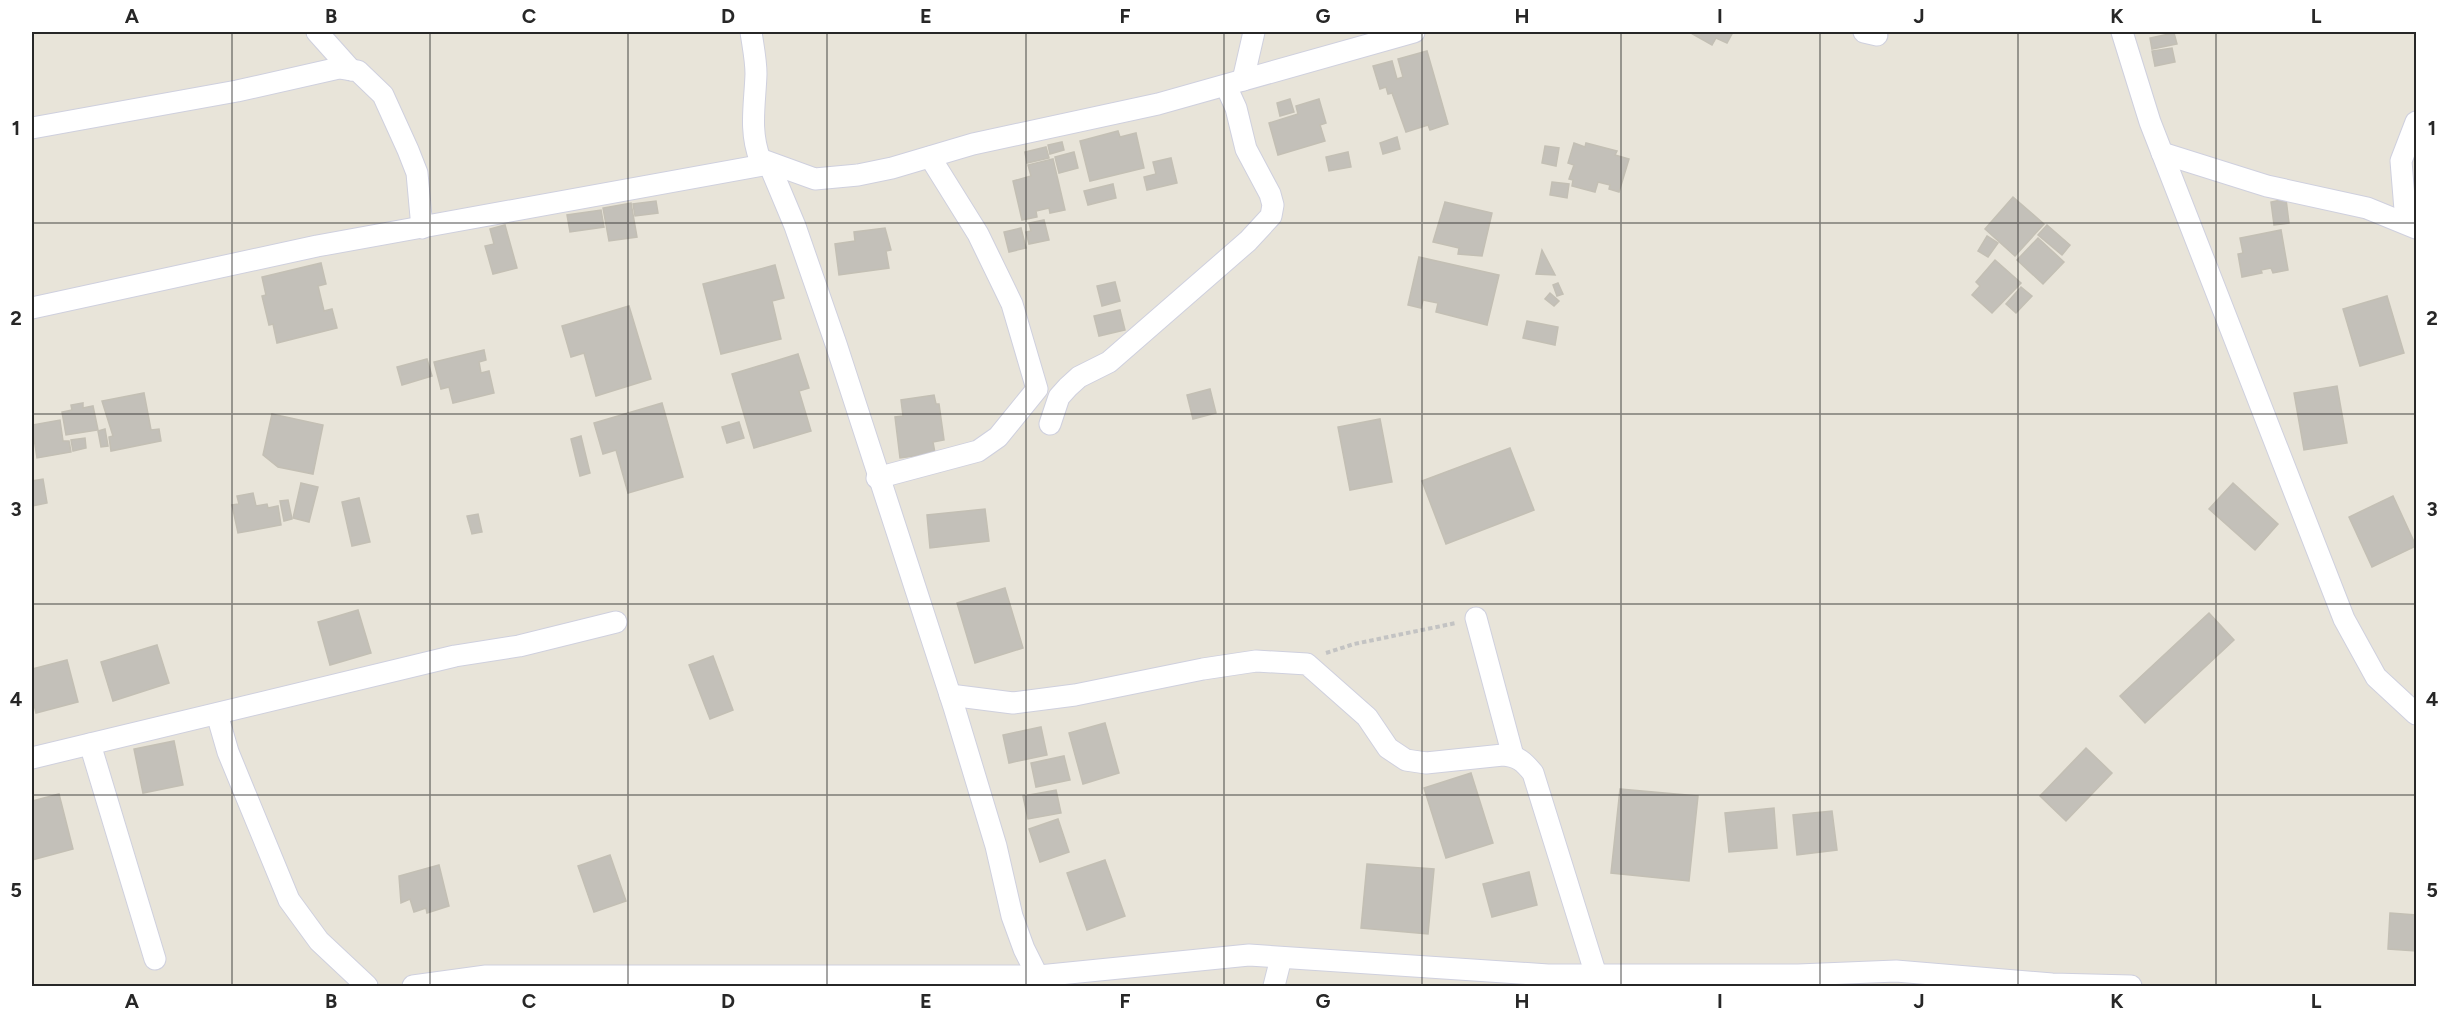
<svg xmlns="http://www.w3.org/2000/svg" width="2448" height="1018" font-family="Figtree,sans-serif">
<style>
.building{fill:#c3c0b9;stroke:#c3bfb4;stroke-width:1.5}
.lines{fill:none;stroke-linecap:round;stroke-linejoin:round}
.minor-casing{stroke:#cfd0de;stroke-width:23}
.path{stroke:#c3c3c3;stroke-width:4;stroke-dasharray:4.5 3;stroke-linecap:butt}
.minor{stroke:#fff;stroke-width:21}
.grid{fill:none;stroke:#272727;stroke-width:1.5;stroke-opacity:0.55}
.neatline{fill:none;stroke:#272727;stroke-width:2}
.grid-label{font-size:20px;text-anchor:middle;font-weight:bold;fill:#272727}
</style>
<rect width="100%" height="100%" fill="#e8e4d9"/>
<g class="building">
<path d="M 1689,32 L 1733,32 L 1727,43 L 1716,38 L 1712,45 Z"/>
<path d="M 2174,33 L 2177,44 L 2152,49 L 2150,38 Z"/>
<path d="M 2172,48 L 2175,62 L 2155,66 L 2152,51 Z"/>
<path d="M 1427,51 L 1448,124 L 1430,130 L 1428,125 L 1406,132 L 1392,93 L 1388,94 L 1386,87 L 1380,89 L 1373,66 L 1392,61 L 1397,79 L 1403,77 L 1398,59 Z"/>
<path d="M 1290,99 L 1294,112 L 1280,116 L 1277,103 Z"/>
<path d="M 1319,99 L 1326,123 L 1320,125 L 1325,141 L 1278,155 L 1269,123 L 1298,114 L 1296,106 Z"/>
<path d="M 1118,131 L 1120,137 L 1136,133 L 1144,168 L 1090,181 L 1080,141 Z"/>
<path d="M 1397,137 L 1400,149 L 1383,154 L 1380,143 Z"/>
<path d="M 1062,142 L 1064,150 L 1050,154 L 1048,145 Z"/>
<path d="M 1574,143 L 1585,147 L 1586,143 L 1617,151 L 1615,155 L 1629,159 L 1619,192 L 1609,189 L 1610,185 L 1598,182 L 1595,192 L 1572,186 L 1573,180 L 1569,179 L 1574,165 L 1568,163 Z"/>
<path d="M 1545,146 L 1559,148 L 1556,166 L 1542,163 Z"/>
<path d="M 1046,147 L 1049,158 L 1027,163 L 1025,152 Z"/>
<path d="M 1074,152 L 1078,168 L 1059,173 L 1055,157 Z"/>
<path d="M 1348,152 L 1351,167 L 1329,171 L 1326,157 Z"/>
<path d="M 1171,158 L 1177,183 L 1147,190 L 1144,177 L 1156,174 L 1153,162 Z"/>
<path d="M 1053,159 L 1065,210 L 1050,213 L 1049,208 L 1036,211 L 1037,217 L 1022,220 L 1013,181 L 1031,176 L 1028,165 Z"/>
<path d="M 1552,182 L 1569,184 L 1567,198 L 1550,195 Z"/>
<path d="M 1113,184 L 1116,198 L 1088,205 L 1084,191 Z"/>
<path d="M 2013,197 L 2044,224 L 2015,256 L 1985,229 Z"/>
<path d="M 2286,199 L 2289,223 L 2274,225 L 2271,202 Z"/>
<path d="M 656,201 L 658,213 L 635,216 L 633,204 Z"/>
<path d="M 1445,202 L 1492,213 L 1482,256 L 1458,254 L 1459,248 L 1433,242 Z"/>
<path d="M 631,203 L 637,237 L 609,241 L 603,208 Z"/>
<path d="M 601,210 L 604,227 L 570,232 L 567,215 Z"/>
<path d="M 1044,220 L 1049,240 L 1029,244 L 1026,232 L 1031,231 L 1029,223 Z"/>
<path d="M 505,225 L 517,268 L 493,274 L 485,246 L 494,244 L 490,229 Z"/>
<path d="M 2047,225 L 2070,245 L 2062,255 L 2038,235 Z"/>
<path d="M 885,228 L 891,250 L 886,251 L 889,268 L 839,275 L 835,244 L 855,241 L 854,232 Z"/>
<path d="M 1021,228 L 1026,248 L 1009,252 L 1004,232 Z"/>
<path d="M 2281,230 L 2288,270 L 2273,273 L 2271,268 L 2261,270 L 2262,273 L 2242,277 L 2238,254 L 2243,253 L 2240,238 Z"/>
<path d="M 1987,236 L 1998,243 L 1988,257 L 1978,251 Z"/>
<path d="M 2038,238 L 2064,262 L 2043,284 L 2017,260 Z"/>
<path d="M 1542,250 L 1555,275 L 1536,274 Z"/>
<path d="M 1419,257 L 1499,275 L 1487,325 L 1436,312 L 1438,303 L 1423,300 L 1421,308 L 1408,305 Z"/>
<path d="M 1995,260 L 2021,283 L 1992,313 L 1972,295 L 1980,286 L 1976,282 Z"/>
<path d="M 321,263 L 326,284 L 318,286 L 324,311 L 332,309 L 337,328 L 277,343 L 273,324 L 269,325 L 262,296 L 266,295 L 262,277 Z"/>
<path d="M 775,265 L 784,298 L 772,301 L 781,339 L 721,354 L 703,284 Z"/>
<path d="M 1115,282 L 1120,301 L 1102,306 L 1097,286 Z"/>
<path d="M 1558,283 L 1563,294 L 1557,296 L 1553,285 Z"/>
<path d="M 2021,287 L 2032,296 L 2016,313 L 2006,304 Z"/>
<path d="M 1550,293 L 1559,301 L 1554,306 L 1545,299 Z"/>
<path d="M 2387,296 L 2404,353 L 2360,366 L 2343,309 Z"/>
<path d="M 629,306 L 651,379 L 596,396 L 584,353 L 571,357 L 562,326 Z"/>
<path d="M 1120,310 L 1125,330 L 1099,336 L 1094,316 Z"/>
<path d="M 1527,321 L 1558,327 L 1555,345 L 1523,338 Z"/>
<path d="M 484,350 L 486,360 L 479,362 L 481,373 L 489,371 L 494,393 L 453,403 L 449,387 L 441,389 L 434,362 Z"/>
<path d="M 798,354 L 809,388 L 799,391 L 811,431 L 754,448 L 732,374 Z"/>
<path d="M 427,359 L 432,376 L 402,385 L 397,367 Z"/>
<path d="M 2337,386 L 2347,443 L 2304,450 L 2294,393 Z"/>
<path d="M 1210,389 L 1216,413 L 1193,419 L 1187,395 Z"/>
<path d="M 144,393 L 151,430 L 159,429 L 161,441 L 111,451 L 109,437 L 113,436 L 102,401 Z"/>
<path d="M 934,395 L 936,404 L 939,404 L 944,440 L 933,442 L 935,453 L 900,458 L 895,417 L 903,416 L 901,400 Z"/>
<path d="M 83,403 L 83,408 L 93,406 L 98,430 L 66,435 L 62,412 L 72,410 L 71,405 Z"/>
<path d="M 662,403 L 683,477 L 628,493 L 616,450 L 603,454 L 594,423 Z"/>
<path d="M 272,414 L 323,425 L 313,474 L 278,467 L 263,455 Z"/>
<path d="M 1380,419 L 1392,482 L 1350,490 L 1338,427 Z"/>
<path d="M 60,420 L 63,441 L 69,441 L 71,452 L 37,458 L 32,425 Z"/>
<path d="M 739,422 L 744,438 L 727,443 L 722,427 Z"/>
<path d="M 105,429 L 108,446 L 101,447 L 98,431 Z"/>
<path d="M 581,436 L 590,473 L 580,476 L 571,439 Z"/>
<path d="M 85,438 L 86,448 L 73,451 L 71,440 Z"/>
<path d="M 1510,448 L 1534,510 L 1446,544 L 1422,481 Z"/>
<path d="M 43,479 L 47,503 L 32,506 L 32,481 Z"/>
<path d="M 301,483 L 318,487 L 309,522 L 293,518 Z"/>
<path d="M 2233,483 L 2278,524 L 2255,550 L 2209,509 Z"/>
<path d="M 253,493 L 256,506 L 267,504 L 268,508 L 278,506 L 281,525 L 238,533 L 232,505 L 239,504 L 237,496 Z"/>
<path d="M 2393,496 L 2416,546 L 2372,567 L 2349,517 Z"/>
<path d="M 359,498 L 370,542 L 352,546 L 342,502 Z"/>
<path d="M 288,500 L 292,519 L 284,521 L 280,501 Z"/>
<path d="M 985,509 L 989,541 L 930,548 L 927,515 Z"/>
<path d="M 478,514 L 482,532 L 472,534 L 467,516 Z"/>
<path d="M 1005,588 L 1023,648 L 975,663 L 957,603 Z"/>
<path d="M 358,610 L 371,653 L 330,665 L 318,622 Z"/>
<path d="M 2209,613 L 2234,640 L 2145,723 L 2120,696 Z"/>
<path d="M 157,645 L 169,683 L 113,701 L 101,662 Z"/>
<path d="M 713,656 L 733,710 L 710,719 L 689,665 Z"/>
<path d="M 67,660 L 78,702 L 36,713 L 32,696 L 32,669 Z"/>
<path d="M 1105,723 L 1119,773 L 1083,784 L 1069,733 Z"/>
<path d="M 1041,727 L 1047,755 L 1009,763 L 1003,735 Z"/>
<path d="M 174,741 L 183,785 L 143,793 L 134,749 Z"/>
<path d="M 2086,748 L 2112,773 L 2066,821 L 2040,796 Z"/>
<path d="M 1064,756 L 1070,780 L 1036,787 L 1031,763 Z"/>
<path d="M 1471,773 L 1493,843 L 1446,858 L 1424,788 Z"/>
<path d="M 1620,789 L 1698,796 L 1689,881 L 1611,873 Z"/>
<path d="M 1056,790 L 1061,813 L 1028,819 L 1023,796 Z"/>
<path d="M 59,794 L 73,849 L 32,860 L 32,801 Z"/>
<path d="M 1774,808 L 1777,848 L 1729,852 L 1725,813 Z"/>
<path d="M 1832,811 L 1837,850 L 1797,855 L 1793,815 Z"/>
<path d="M 1058,819 L 1069,852 L 1040,862 L 1029,829 Z"/>
<path d="M 610,855 L 626,901 L 594,912 L 578,866 Z"/>
<path d="M 1105,860 L 1125,916 L 1087,930 L 1067,873 Z"/>
<path d="M 1367,864 L 1434,869 L 1428,934 L 1361,928 Z"/>
<path d="M 439,865 L 449,906 L 427,913 L 426,908 L 414,912 L 410,899 L 401,903 L 399,876 Z"/>
<path d="M 1529,872 L 1537,905 L 1492,917 L 1483,884 Z"/>
<path d="M 2390,913 L 2416,915 L 2416,951 L 2388,949 Z"/>
</g>
<g class="lines">
<defs>
<g id="minor">
<path d="M 317,32 L 351,70"/>
<path d="M 751,32 C 753,46 756,60 756,74 C 755,104 749,131 760,159 L 815,179 L 858,175 L 892,168 L 973,144 L 1158,104 L 1414,32"/>
<path d="M 1864,32 L 1877,35"/>
<path d="M 2122,32 L 2150,122 L 2344,619 L 2376,677 L 2416,714"/>
<path d="M 1243,80 L 1254,32"/>
<path d="M 32,128 L 237,91 L 339,68 L 358,71 L 383,95 L 408,150 L 417,173 L 422,228"/>
<path d="M 2162,153 L 2267,186 L 2367,208 L 2416,228"/>
<path d="M 769,164 L 795,226 L 836,344 L 954,707 L 996,846 L 1012,916 L 1024,949 L 1042,985"/>
<path d="M 2406,222 L 2401,161 L 2416,122"/>
<path d="M 32,308 L 317,246 L 769,164"/>
<path d="M 1050,424 L 1059,397 L 1068,387 L 1079,377 L 1109,362 L 1248,241 L 1271,216 L 1273,205 L 1270,194 L 1246,149 L 1236,108 L 1226,86"/>
<path d="M 877,478 L 978,451 L 998,437 L 1037,389 L 1012,304 L 978,234 L 930,157"/>
<path d="M 1476,618 L 1513,756"/>
<path d="M 950,695 L 1013,703 L 1075,695 L 1203,669 L 1256,661 L 1307,664 L 1367,717 L 1388,748 L 1406,760 L 1426,763 L 1503,755 C 1518,756 1524,762 1533,773 L 1596,975"/>
<path d="M 217,714 L 228,752 L 289,900 L 319,941 L 367,986"/>
<path d="M 90,744 L 155,959"/>
<path d="M 32,758 L 455,656 L 519,646 L 616,622"/>
<path d="M 413,986 L 486,976 L 1039,976 L 1249,955 L 1548,975 L 1798,975 L 1896,971 L 2052,984 L 2131,986"/>
<path d="M 1274,986 L 1281,958"/>
</g>
</defs>
<use href="#minor" class="minor-casing"/>
<path class="path" d="M 1326,653 L 1354,644 L 1456,623"/>
<use href="#minor" class="minor"/>
</g>
<path class="grid" d="M 232,32 L 232,986M 430,32 L 430,986M 628,32 L 628,986M 827,32 L 827,986M 1026,32 L 1026,986M 1224,32 L 1224,986M 1422,32 L 1422,986M 1621,32 L 1621,986M 1820,32 L 1820,986M 2018,32 L 2018,986M 2216,32 L 2216,986M 32,223 L 2416,223M 32,414 L 2416,414M 32,604 L 2416,604M 32,795 L 2416,795"/>
<rect width="2448" height="1018" fill="none" stroke="#ffffff" stroke-width="66"/>
<rect x="33" y="33" width="2382" height="952" class="neatline"/>
<g class="grid-label">
<text x="132" y="23">A</text>
<text x="331" y="23">B</text>
<text x="529" y="23">C</text>
<text x="728" y="23">D</text>
<text x="926" y="23">E</text>
<text x="1125" y="23">F</text>
<text x="1323" y="23">G</text>
<text x="1522" y="23">H</text>
<text x="1720" y="23">I</text>
<text x="1919" y="23">J</text>
<text x="2117" y="23">K</text>
<text x="2316" y="23">L</text>
<text x="16" y="135">1</text>
<text x="2432" y="135">1</text>
<text x="16" y="325">2</text>
<text x="2432" y="325">2</text>
<text x="16" y="516">3</text>
<text x="2432" y="516">3</text>
<text x="16" y="706">4</text>
<text x="2432" y="706">4</text>
<text x="16" y="897">5</text>
<text x="2432" y="897">5</text>
<text x="132" y="1008">A</text>
<text x="331" y="1008">B</text>
<text x="529" y="1008">C</text>
<text x="728" y="1008">D</text>
<text x="926" y="1008">E</text>
<text x="1125" y="1008">F</text>
<text x="1323" y="1008">G</text>
<text x="1522" y="1008">H</text>
<text x="1720" y="1008">I</text>
<text x="1919" y="1008">J</text>
<text x="2117" y="1008">K</text>
<text x="2316" y="1008">L</text>
</g>
</svg>
